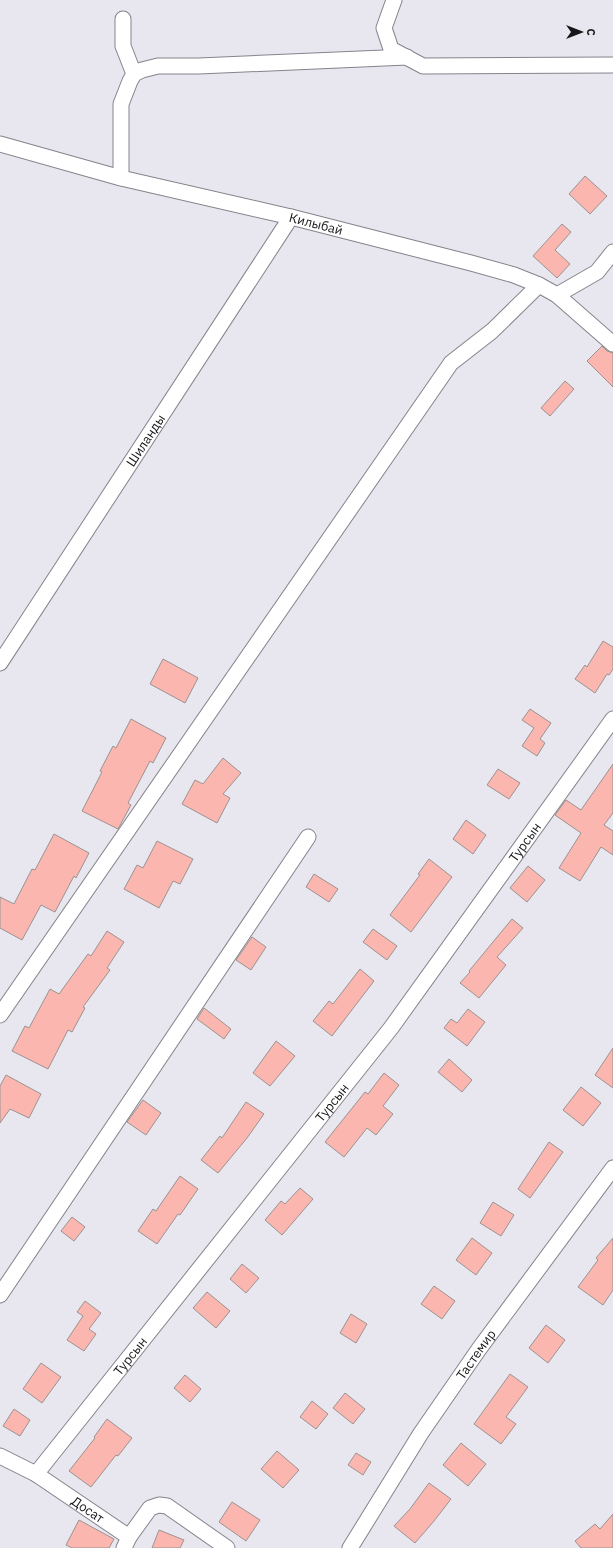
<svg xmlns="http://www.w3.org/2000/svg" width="613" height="1548" font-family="'IBM Plex Sans',sans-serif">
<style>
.building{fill:#fcb6b0;stroke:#9b9291}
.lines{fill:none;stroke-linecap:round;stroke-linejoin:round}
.minor-casing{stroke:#85838b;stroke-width:17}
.minor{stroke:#fff;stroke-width:15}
.labels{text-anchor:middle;stroke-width:3.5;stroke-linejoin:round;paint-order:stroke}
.street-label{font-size:13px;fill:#17171a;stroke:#e8e7ef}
</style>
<rect width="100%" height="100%" fill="#e8e7ef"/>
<g class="building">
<path d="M 585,176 L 607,196 L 590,214 L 569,194 Z"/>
<path d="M 562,224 L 571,232 L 555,250 L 570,264 L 557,278 L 533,256 Z"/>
<path d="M 602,346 L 607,351 L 613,353 L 613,387 L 587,361 Z"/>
<path d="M 565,381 L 574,389 L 550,416 L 541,408 Z"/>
<path d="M 603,641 L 613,647 L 613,669 L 609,675 L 607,674 L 595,693 L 575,679 L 585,665 L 587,667 Z"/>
<path d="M 163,659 L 198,678 L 185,703 L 150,684 Z"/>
<path d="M 530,709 L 551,723 L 540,739 L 545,743 L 537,756 L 522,746 L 534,728 L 522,720 Z"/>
<path d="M 131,719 L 166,738 L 153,763 L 150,761 L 128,803 L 131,805 L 118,829 L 82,811 L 102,772 L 100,771 L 113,746 L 116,748 Z"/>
<path d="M 223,758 L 241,773 L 223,794 L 230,798 L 217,823 L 182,804 L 195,780 L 203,784 Z"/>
<path d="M 613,764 L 613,813 L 604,825 L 613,831 L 613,855 L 601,847 L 580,881 L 559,868 L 581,833 L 555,815 L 566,800 L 581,810 Z"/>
<path d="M 498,769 L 520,783 L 509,799 L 487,785 Z"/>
<path d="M 466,820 L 486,835 L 473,854 L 453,839 Z"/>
<path d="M 54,834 L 89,853 L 76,878 L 74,876 L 55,912 L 41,905 L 22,940 L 0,928 L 0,897 L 14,904 L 32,869 L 35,870 Z"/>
<path d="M 157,841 L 193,859 L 180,884 L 173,881 L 159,908 L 124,889 L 137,865 L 143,868 Z"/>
<path d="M 429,859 L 452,877 L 411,932 L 390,915 L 420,875 L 418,874 Z"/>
<path d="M 528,866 L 545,880 L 527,902 L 510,888 Z"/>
<path d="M 314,874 L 338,889 L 329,902 L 306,887 Z"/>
<path d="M 512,919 L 523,928 L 497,957 L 506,965 L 479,998 L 460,983 L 470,972 L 469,971 Z"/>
<path d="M 373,929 L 397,946 L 387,960 L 363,942 Z"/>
<path d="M 107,931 L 124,942 L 107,968 L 110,970 L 83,1007 L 85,1008 L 72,1032 L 68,1030 L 48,1069 L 12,1051 L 25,1026 L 29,1028 L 50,989 L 59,994 L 88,954 L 91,956 Z"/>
<path d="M 252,937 L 266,947 L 251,970 L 236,960 Z"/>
<path d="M 360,969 L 374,981 L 332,1036 L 313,1021 L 329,1001 L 333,1004 Z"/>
<path d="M 204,1008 L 231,1029 L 224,1039 L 197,1019 Z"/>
<path d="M 468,1009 L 485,1022 L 467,1046 L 444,1028 L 451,1019 L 457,1023 Z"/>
<path d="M 276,1041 L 295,1056 L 270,1086 L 253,1073 Z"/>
<path d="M 613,1048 L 613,1088 L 595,1075 Z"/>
<path d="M 449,1059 L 472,1080 L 462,1092 L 438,1072 Z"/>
<path d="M 384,1073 L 399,1085 L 383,1106 L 393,1114 L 376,1135 L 367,1128 L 344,1157 L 325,1142 L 365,1092 L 368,1094 Z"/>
<path d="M 6,1075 L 41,1094 L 29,1118 L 10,1109 L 0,1123 L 0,1086 Z"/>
<path d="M 581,1087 L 601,1103 L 583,1126 L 563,1110 Z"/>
<path d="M 143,1100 L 161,1113 L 146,1135 L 127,1122 Z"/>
<path d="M 246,1102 L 264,1114 L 247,1138 L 218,1173 L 201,1160 L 220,1136 L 222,1138 Z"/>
<path d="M 549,1142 L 563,1152 L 530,1198 L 518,1189 Z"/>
<path d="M 180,1176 L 198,1189 L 180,1215 L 178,1214 L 157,1244 L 138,1231 L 153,1209 L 156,1211 Z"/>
<path d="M 300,1188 L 313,1199 L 282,1235 L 265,1220 L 281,1201 L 285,1204 Z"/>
<path d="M 493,1202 L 514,1215 L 501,1236 L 480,1223 Z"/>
<path d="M 72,1217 L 85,1227 L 74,1241 L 61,1231 Z"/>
<path d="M 472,1238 L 492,1253 L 476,1275 L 456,1260 Z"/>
<path d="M 613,1238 L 613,1290 L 603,1305 L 578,1287 L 598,1260 L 596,1258 Z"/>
<path d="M 242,1264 L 259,1278 L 246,1293 L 230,1279 Z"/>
<path d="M 434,1286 L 455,1301 L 442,1319 L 421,1304 Z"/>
<path d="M 207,1292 L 230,1311 L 216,1328 L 193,1308 Z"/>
<path d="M 85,1301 L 101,1313 L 89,1329 L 96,1334 L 84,1351 L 67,1340 L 83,1316 L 77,1312 Z"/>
<path d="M 351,1314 L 367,1324 L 356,1343 L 340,1333 Z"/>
<path d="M 546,1325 L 565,1340 L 548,1363 L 529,1348 Z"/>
<path d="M 41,1363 L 61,1377 L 42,1403 L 23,1389 Z"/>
<path d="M 510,1374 L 528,1387 L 506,1417 L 516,1424 L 501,1444 L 474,1424 Z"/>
<path d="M 185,1375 L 201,1389 L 190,1402 L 174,1388 Z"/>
<path d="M 345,1393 L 365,1409 L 353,1424 L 333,1408 Z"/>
<path d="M 312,1401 L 328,1414 L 316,1429 L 300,1417 Z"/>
<path d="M 14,1409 L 30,1420 L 20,1436 L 3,1426 Z"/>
<path d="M 107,1419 L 132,1438 L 118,1456 L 116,1455 L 91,1487 L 69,1471 L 95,1438 L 94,1437 Z"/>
<path d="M 461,1443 L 486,1464 L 468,1486 L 443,1465 Z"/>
<path d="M 277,1451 L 299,1470 L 283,1488 L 261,1469 Z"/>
<path d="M 356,1453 L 371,1462 L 363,1475 L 348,1465 Z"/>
<path d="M 429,1483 L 451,1499 L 434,1521 L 415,1543 L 394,1526 L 410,1509 Z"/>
<path d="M 232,1502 L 260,1520 L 246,1541 L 219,1522 Z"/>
<path d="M 613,1514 L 613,1548 L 581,1548 L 575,1541 L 595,1524 L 600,1529 Z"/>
<path d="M 79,1520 L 114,1539 L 109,1548 L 72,1548 L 66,1545 Z"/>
<path d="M 159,1530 L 184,1540 L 180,1548 L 152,1548 Z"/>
</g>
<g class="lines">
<defs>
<g id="minor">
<path d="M 394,0 L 384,28 L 391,49 L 423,66 L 613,65"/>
<path d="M 123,19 L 123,46 L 134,74"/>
<path id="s1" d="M 0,144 L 121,178 L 291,217 L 471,263 L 514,275 L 539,285 L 557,295 L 613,344"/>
<path d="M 121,178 L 121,104 L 130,81 L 134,74 L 142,70 L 158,66 L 199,66 L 407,57"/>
<path d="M 557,295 L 597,272 L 613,252"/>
<path id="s2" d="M 0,663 L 291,217"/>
<path d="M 0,1015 L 451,363 L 492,331 L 539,285"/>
<path d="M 0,1295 L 308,837"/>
<path id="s3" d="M 0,1456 L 36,1474 L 129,1537 L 124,1548"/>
<path id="s4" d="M 36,1474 L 391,1028 L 613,719"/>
<path d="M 129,1537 L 150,1508 L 159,1505 L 167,1506 L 227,1548"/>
<path id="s5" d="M 350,1548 L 421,1433 L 479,1349 L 613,1168"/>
</g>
</defs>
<use href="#minor" class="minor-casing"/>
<use href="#minor" class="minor"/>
</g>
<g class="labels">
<g class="street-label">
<text dy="5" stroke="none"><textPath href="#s1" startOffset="326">Килыбай</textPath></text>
<text dy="5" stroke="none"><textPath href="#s2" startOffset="266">Шиланды</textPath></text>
<text dy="5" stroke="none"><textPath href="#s4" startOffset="799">Турсын</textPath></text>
<text dy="5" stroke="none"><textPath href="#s4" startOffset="475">Турсын</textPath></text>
<text dy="5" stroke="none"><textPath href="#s5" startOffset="231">Тастемир</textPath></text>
<text dy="5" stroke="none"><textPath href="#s4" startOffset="151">Турсын</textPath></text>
<text dy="5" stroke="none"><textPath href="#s3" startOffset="103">Досат</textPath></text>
</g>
</g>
<g transform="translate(581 32) rotate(90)" stroke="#e8e7ef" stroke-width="3" paint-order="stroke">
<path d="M0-3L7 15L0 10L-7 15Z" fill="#17171a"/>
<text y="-6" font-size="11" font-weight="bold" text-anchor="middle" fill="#17171a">С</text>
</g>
</svg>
